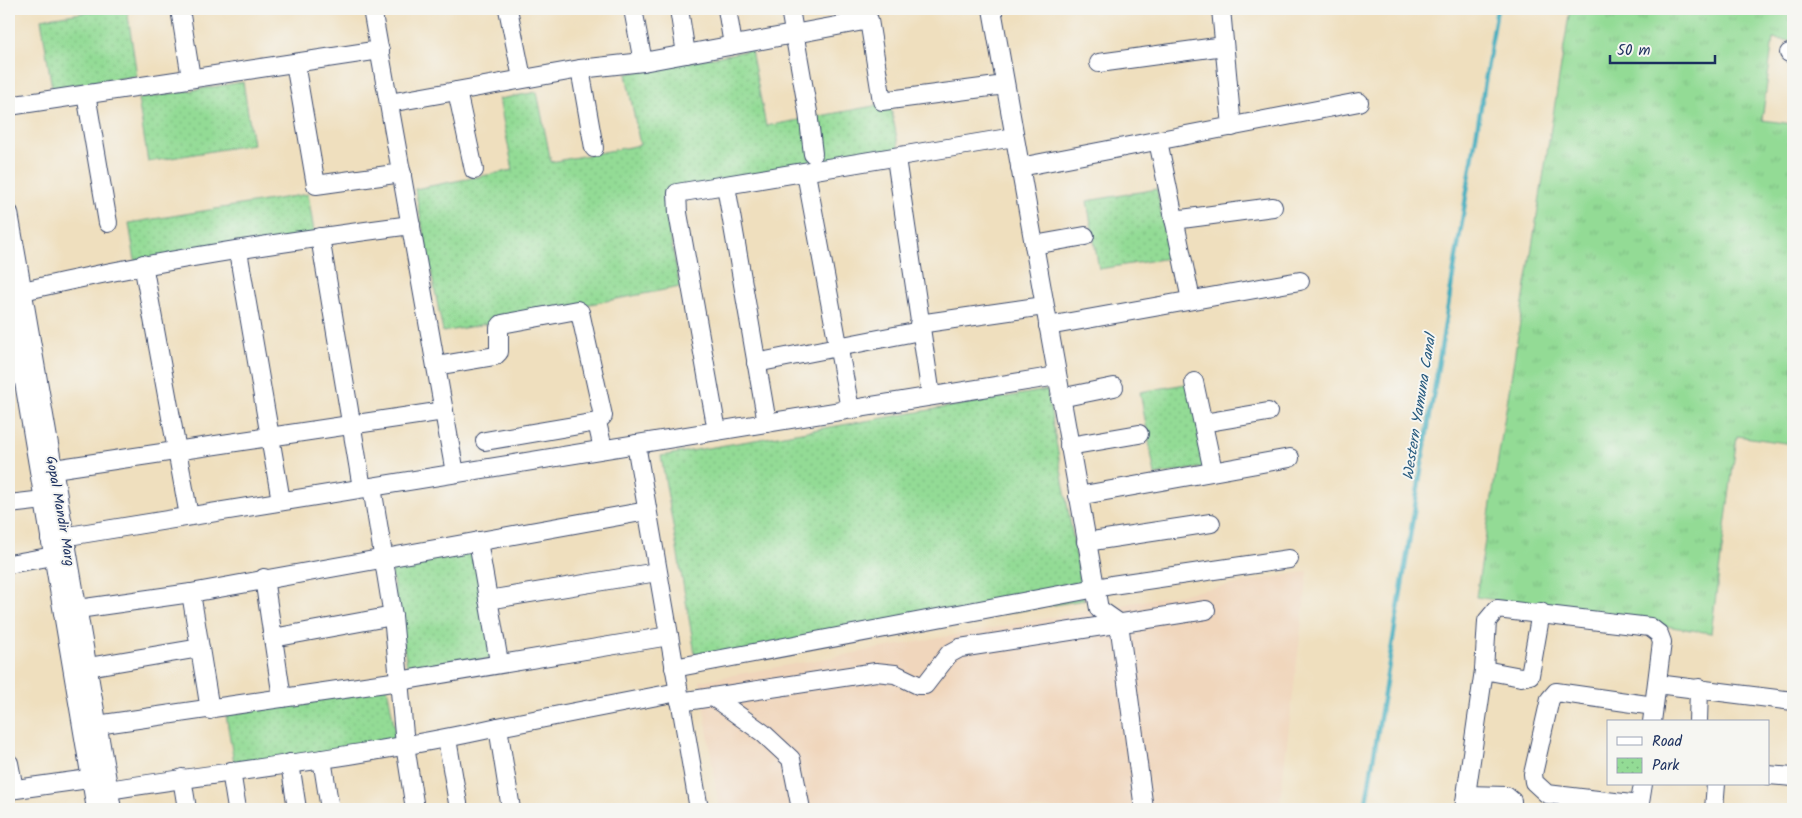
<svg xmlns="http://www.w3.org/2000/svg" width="1802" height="818" font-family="Kalam,sans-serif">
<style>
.built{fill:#f0d6bc}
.grass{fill:url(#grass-tufts);stroke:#57857a}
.park{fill:url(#park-dots);stroke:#57857a}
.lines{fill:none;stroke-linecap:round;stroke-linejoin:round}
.stream{stroke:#3facbd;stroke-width:4.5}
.minor-casing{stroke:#3b496c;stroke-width:20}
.minor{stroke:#fff;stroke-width:18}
.labels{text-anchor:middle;stroke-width:4;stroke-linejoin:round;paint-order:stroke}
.street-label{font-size:14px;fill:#1b2f5e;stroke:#f6f6f2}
.water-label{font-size:15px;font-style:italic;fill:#285b7f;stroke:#f6f6f2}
</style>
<defs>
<pattern id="grass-tufts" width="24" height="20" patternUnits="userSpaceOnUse" patternTransform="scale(1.25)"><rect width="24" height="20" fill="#93db95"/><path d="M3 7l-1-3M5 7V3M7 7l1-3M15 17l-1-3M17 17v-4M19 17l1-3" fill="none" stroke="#7ebc83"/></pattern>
<pattern id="park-dots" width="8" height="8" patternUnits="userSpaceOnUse" patternTransform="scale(1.25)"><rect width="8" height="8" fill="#93db95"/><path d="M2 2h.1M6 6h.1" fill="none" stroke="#7ebc83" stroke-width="1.8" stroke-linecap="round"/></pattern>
</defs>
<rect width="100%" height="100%" fill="#f6f6f2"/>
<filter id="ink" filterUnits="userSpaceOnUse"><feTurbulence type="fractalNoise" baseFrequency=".02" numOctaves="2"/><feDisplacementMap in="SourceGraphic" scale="10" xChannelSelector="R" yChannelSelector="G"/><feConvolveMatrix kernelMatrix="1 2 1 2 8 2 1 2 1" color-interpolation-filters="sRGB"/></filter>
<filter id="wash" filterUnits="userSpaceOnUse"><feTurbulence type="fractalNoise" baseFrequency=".0096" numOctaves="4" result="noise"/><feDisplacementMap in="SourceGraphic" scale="20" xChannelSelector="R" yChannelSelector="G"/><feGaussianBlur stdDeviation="1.12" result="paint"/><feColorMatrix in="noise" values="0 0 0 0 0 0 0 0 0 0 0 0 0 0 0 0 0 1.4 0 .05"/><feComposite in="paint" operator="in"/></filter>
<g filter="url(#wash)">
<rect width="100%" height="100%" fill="#efdfbe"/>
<path class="built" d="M 1308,571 L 1279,809 L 719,809 L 700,681 Z"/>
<path class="grass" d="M 1570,9 L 1793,9 L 1793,41 L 1773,39 L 1762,120 L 1793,124 L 1793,444 L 1737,436 L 1711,633 L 1476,597 Z"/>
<g class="park">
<path d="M 109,9 L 127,9 L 137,76 L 52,88 L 41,19 Z"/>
<path d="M 751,50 L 766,126 L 890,103 L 899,149 L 662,195 L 680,287 L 443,332 L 415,189 L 513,170 L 499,99 L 537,92 L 551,162 L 640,145 L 626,74 Z"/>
<path d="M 243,82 L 253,144 L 148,162 L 138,99 Z"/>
<path d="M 1157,189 L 1169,258 L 1099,269 L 1087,201 Z"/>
<path d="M 308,194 L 315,238 L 136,267 L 129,223 Z"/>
<path d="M 1191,383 L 1206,467 L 1155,475 L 1140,392 Z"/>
<path d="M 1047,390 L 1084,600 L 697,665 L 661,456 Z"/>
<path d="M 474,549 L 493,658 L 408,672 L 390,563 Z"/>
<path d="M 387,687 L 397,740 L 235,768 L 226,715 Z"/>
</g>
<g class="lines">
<path class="stream" d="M 1365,809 L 1497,9"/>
</g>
</g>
<g filter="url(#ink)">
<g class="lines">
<defs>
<g id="minor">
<path d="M 180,9 L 191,78"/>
<path d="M 372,9 L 455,473"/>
<path d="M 508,9 L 522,78"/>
<path d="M 633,9 L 643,62"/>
<path d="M 679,9 L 686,54"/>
<path d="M 727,9 L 733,45"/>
<path d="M 790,9 L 808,112 L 813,154"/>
<path d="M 992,9 L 1099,609 L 1119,623 L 1144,809"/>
<path d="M 1221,9 L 1232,127"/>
<path d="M 1789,53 L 1793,53"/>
<path d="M 295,63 L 316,185 L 402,173"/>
<path d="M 1099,63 L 1224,46"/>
<path d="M 580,69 L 594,148"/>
<path d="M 457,91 L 474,170"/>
<path d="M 86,94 L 108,223"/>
<path d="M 389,103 L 580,69 L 643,62 L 869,20 L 882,101 L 1005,85"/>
<path d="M 9,106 L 380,50"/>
<path d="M 1158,141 L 1191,300"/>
<path d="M 896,158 L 931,396"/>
<path d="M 1020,167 L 1359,102"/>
<path d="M 806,173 L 850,409"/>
<path d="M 726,186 L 767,423"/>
<path d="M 9,213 L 112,809"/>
<path d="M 1174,220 L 1273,207"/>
<path d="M 320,237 L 362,488"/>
<path d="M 1034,245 L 1085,236"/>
<path d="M 238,251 L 281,501"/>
<path d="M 143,264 L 189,516"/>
<path d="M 23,291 C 151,261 281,242 411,225"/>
<path d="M 9,293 L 96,809"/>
<path d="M 919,324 L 1044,306"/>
<path d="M 1048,326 L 1300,281"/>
<path d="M 756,363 L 920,331"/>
<path d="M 436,366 L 495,356 L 499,352 L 499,328 L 502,324 L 577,310 L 580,312 L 603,416 L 597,422 L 603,449"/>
<path d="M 1194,382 L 1213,471"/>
<path d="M 1060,398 L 1114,387"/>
<path d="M 1203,423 L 1268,412"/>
<path d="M 717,431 L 678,213 L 677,193 L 1014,137"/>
<path d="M 485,441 L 597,422"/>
<path d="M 636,444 L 699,809"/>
<path d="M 1069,446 L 1139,434"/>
<path d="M 54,469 L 444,411"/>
<path d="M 372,487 L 393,616 L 405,745 L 415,809"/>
<path d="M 1078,496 L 1290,458"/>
<path d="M 9,504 L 44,500"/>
<path d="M 50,539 L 1057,376"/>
<path d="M 478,541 L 499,662"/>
<path d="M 1086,542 L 1211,523"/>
<path d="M 9,564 L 65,554"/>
<path d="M 264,578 L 282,698"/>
<path d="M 191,593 L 210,710"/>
<path d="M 488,600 L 657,572"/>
<path d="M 78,609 L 191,593 L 647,511"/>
<path d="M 273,638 L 393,616"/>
<path d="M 88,667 L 200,648"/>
<path d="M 674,668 L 1112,585 L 1289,559"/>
<path d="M 1484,670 L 1521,677 L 1530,675 L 1541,612"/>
<path d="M 1657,684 L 1793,701"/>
<path d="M 713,697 L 763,733 L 791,759 L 801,809"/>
<path d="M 680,702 L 876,672 L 895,674 L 918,685 L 925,685 L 949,654 L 960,648 L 1206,610"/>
<path d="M 1698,722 L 1699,688"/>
<path d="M 97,725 L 399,681 L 669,636"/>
<path d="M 447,739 L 459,809"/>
<path d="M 322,759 L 330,809"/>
<path d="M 9,763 L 14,789"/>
<path d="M 290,763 L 297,809"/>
<path d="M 231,771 L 237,809"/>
<path d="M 1768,775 L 1793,777"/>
<path d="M 182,778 L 187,809"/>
<path d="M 9,790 L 103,777"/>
<path d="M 108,790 C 238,770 369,756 498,727"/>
<path d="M 1466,795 L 1506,796 L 1512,801 L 1512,809"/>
<path d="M 1640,805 L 1547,794 L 1534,782 L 1533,774 L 1550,699 L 1556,692 L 1654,706"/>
<path d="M 511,809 L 498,727 L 678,692"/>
<path d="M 1464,809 L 1484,670 L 1487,621 L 1497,609 L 1650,627 L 1659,634 L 1662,642 L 1652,722"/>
<path d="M 1639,809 L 1643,784"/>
<path d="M 1714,809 L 1716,784"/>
</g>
</defs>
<use href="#minor" class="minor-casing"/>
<use href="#minor" class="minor"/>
</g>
</g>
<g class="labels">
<g class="street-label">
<text transform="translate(61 511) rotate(80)" y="5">Gopal Mandir Marg</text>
</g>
<g class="water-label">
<text transform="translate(1419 407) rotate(-81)" y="5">Western Yamuna Canal</text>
</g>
</g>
<rect width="1802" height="818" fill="none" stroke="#f6f6f2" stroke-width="30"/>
<rect x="1607" y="720" width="162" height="65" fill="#f6f6f2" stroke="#9ea6b7"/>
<rect x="1617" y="737" width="25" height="8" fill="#ffffff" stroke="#9ea6b7"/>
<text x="1652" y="746" font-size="15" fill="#1b2f5e">Road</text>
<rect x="1617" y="758" width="25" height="15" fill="url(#park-dots)" stroke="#9ea6b7"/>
<text x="1652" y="770" font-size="15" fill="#1b2f5e">Park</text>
<path d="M1610 55v8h105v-8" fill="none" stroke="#1b2f5e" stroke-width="2.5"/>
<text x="1617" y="55" font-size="15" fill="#1b2f5e" stroke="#f6f6f2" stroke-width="4" paint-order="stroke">50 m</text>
</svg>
